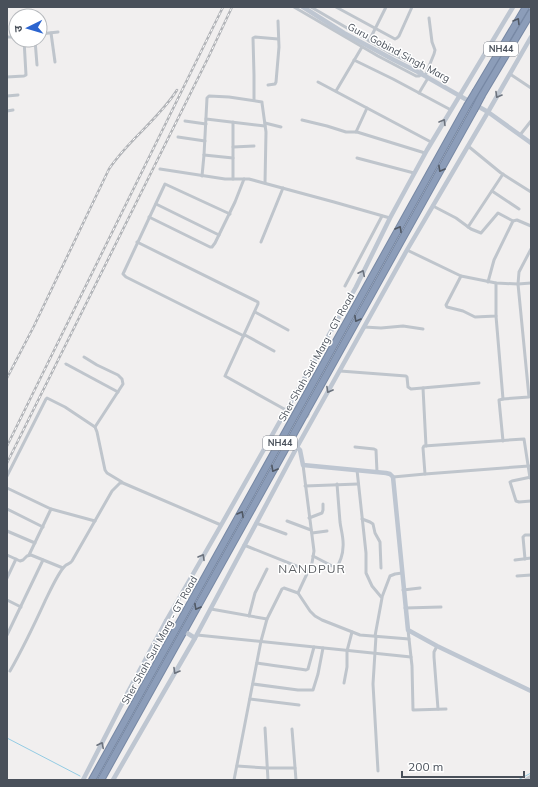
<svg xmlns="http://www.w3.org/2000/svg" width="538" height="787" font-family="Mulish,'Noto Sans Devanagari',sans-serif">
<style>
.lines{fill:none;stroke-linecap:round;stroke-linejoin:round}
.stream{stroke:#93cbe3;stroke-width:1}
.secondary-tunnel{stroke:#cfcfd1;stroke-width:4.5;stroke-dasharray:4.5 2;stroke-linecap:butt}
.highway-casing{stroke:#7788a4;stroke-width:8}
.street{stroke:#bfc5cc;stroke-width:3}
.secondary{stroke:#bec6d1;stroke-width:4.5}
.highway{stroke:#8c9db9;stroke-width:6}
.rail-casing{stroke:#b2b4b8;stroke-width:2.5}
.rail{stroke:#fff;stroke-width:1;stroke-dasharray:3;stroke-linecap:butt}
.highway-bridge-casing{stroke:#7788a4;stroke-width:8;stroke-linecap:butt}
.highway-bridge{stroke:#8c9db9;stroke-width:6}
.oneway{stroke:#505864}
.oneway2{stroke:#6c737e}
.labels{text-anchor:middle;stroke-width:3;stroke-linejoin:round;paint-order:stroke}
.shield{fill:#fff;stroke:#80848c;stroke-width:1}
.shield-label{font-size:9px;font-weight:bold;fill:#49505a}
.street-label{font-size:10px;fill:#49505a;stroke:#fff}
.quarter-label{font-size:12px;letter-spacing:1px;fill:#5c5f63;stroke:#fff}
</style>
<rect width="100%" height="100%" fill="#f1efef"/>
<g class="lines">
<g class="stream">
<path d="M 7,738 L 80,776"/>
<path d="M 518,780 L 531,773"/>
</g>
<path class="secondary-tunnel" d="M 294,408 L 309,416"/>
<defs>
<g id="highway">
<path d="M 476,91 L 526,7"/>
<path d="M 482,95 L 531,13"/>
<path d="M 92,780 L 467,106"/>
<path d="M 101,780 L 474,110"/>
</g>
</defs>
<use href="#highway" class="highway-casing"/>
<g class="street">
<path d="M 294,7 L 378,56 L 416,76 L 419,76 L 422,74 L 421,68 L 390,53 L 311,7"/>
<path d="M 336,7 L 395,39 L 397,38 L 399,36 L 412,7"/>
<path d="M 51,33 L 55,62"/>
<path d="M 40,34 L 58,32"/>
<path d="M 7,37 L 16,37"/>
<path d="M 35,40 L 37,65"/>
<path d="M 369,41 L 386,7"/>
<path d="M 354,60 L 393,79 L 451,110"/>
<path d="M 510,74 L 531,88"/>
<path d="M 425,76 L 434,54 L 435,50 L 432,42 L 429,18"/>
<path d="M 7,77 L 24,76 L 26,75 L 24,40"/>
<path d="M 318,82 L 431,142"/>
<path d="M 268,85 L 275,84 L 276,82 L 279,47 L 278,21"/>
<path d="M 336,91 L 362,47"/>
<path d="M 419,93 L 428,78"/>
<path d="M 7,96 L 18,95"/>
<path d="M 254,100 L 254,75 L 253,38 L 255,37 L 278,39"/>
<path d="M 7,111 L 13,110"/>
<path d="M 206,119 L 265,126"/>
<path d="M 302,120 L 327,126 L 346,132 L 357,132 L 425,153"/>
<path d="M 185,121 L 206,124"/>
<path d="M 233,122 L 233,179"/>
<path d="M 265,123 L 281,127"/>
<path d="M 356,132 L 367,108"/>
<path d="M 520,135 L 531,121"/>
<path d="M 178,137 L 205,141"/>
<path d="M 468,146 L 501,173 L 531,192"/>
<path d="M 233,147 L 254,146"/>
<path d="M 204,155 L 233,158"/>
<path d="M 357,158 L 414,173"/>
<path d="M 160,169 L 225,179 L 249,179 L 334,202 L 390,218"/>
<path d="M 202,176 L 204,155 L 207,98 L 209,96 L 229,97 L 262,102 L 262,103 L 266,132 L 265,183"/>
<path d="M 492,191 L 519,209"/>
<path d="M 156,204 L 219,235"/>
<path d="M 433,206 L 456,218 L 471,229 L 481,233 L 498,213 L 513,221"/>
<path d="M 230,214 L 165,184 L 123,274 L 126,277 L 244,336"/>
<path d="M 149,217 L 210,247 L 212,247 L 215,243 L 235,202 L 244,179"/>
<path d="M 468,227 L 503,174"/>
<path d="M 137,242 L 258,302 L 258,304 L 225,376 L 286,410"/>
<path d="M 261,242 L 283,188"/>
<path d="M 407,250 L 461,276 L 496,283 L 518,284 L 531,283"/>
<path d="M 461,276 L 446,305 L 447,307 L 463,311 L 475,317 L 496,316 L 496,283"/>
<path d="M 488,282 L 494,260 L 513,221 L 517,220 L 531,226"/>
<path d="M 345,286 L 382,216"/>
<path d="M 255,312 L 288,330"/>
<path d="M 496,316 L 503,399"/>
<path d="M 364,327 L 381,328 L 403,326 L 423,329"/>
<path d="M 245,335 L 274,351"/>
<path d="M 84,357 L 97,365 L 118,375 L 122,379 L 123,384 L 95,427"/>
<path d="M 66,364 L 118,392"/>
<path d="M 340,371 L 406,376 L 407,377 L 408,387 L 411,389 L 479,383"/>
<path d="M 423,388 L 426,446"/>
<path d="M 503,441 L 499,400 L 503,399 L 529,397 L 518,284 L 519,272 L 531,249"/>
<path d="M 355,447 L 374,449 L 376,450 L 377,472"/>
<path d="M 357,470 L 366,553 L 366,573 L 372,586 L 382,598 L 375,636"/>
<path d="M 425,474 L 423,448 L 424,446 L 524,439 L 530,478"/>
<path d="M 7,476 L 46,399 L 47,398 L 65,407 L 95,427 L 97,432 L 105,470 L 107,473 L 122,482"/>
<path d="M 393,477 L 425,474 L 529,466"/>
<path d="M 531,477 L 512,481 L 510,482 L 516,501 L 519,502 L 531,501"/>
<path d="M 305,486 L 358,484"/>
<path d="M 7,488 L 51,509 L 95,521"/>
<path d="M 7,509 L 43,527"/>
<path d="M 309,518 L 322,513 L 323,510 L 323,504"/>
<path d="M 362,519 L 370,522 L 373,524 L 375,533 L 380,542 L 381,568"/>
<path d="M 287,521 L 311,530"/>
<path d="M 256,523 L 286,534"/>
<path d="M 7,531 L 35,543"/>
<path d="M 312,533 L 327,531"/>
<path d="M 244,545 L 309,571"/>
<path d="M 7,555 L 20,561 L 23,560 L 27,556 L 31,555 L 63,568"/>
<path d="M 29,555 L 51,509"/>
<path d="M 313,556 L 336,568 C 340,563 343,554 343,547 C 344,539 341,530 340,522 C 339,510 338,497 337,484"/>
<path d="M 525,559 L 523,537 L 525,535 L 531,535"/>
<path d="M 515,560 L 531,558"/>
<path d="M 517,576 L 531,575"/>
<path d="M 7,578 L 16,559"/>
<path d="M 403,590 L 420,588"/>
<path d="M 298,593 L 312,563 L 314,551 L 303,465"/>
<path d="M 382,597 L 390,576 L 395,574 L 402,573"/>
<path d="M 7,600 L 21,607"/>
<path d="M 405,608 L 441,607"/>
<path d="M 211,609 L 267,619"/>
<path d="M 249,616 L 255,593 L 267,569"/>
<path d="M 408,630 L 412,666 L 413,710 L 446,709"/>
<path d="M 7,635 L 43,560"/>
<path d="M 197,635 L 411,657"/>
<path d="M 376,636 L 373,684 L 378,771"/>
<path d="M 437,646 L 434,652 L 434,657 L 438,709"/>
<path d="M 257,663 C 274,666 290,667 306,670 L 308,669 L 314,647"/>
<path d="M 10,671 C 23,648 34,625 45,601 C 49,593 59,571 65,566 C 67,564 70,564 72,561 L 112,491 L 120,483 L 123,483 L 221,525"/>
<path d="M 344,683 L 347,667 L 347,651 L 352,632"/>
<path d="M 253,684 L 298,690 L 313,690 L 318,674 L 323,648"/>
<path d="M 250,699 L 299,705"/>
<path d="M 265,728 L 268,780"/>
<path d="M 292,729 L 296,780"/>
<path d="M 237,766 L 267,768 L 295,768"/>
<path d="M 234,780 L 261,641 L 267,619 L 282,589 L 284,588 L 298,593 L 310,611 L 315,616 L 322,620 L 360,635 L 409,639"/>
<path d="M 525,780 L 531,776"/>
</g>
<g class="secondary">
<path d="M 303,7 L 344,33 L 394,60 L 418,72 L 488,112 L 531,143"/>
<path d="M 297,447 L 300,450 L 303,465 L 386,473 L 390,474 L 393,477 L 408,630 L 437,646 L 531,691"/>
<path d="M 166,621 L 175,626"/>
<path d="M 187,633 L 195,638"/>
<path d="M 83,780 L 128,692 L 166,621 L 220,527 L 356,287 L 390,218 L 427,150 L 513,7"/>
<path d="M 113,780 L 195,638 L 297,447 L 407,250 L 488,112 L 531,37"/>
</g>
<use href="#highway" class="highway"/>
<defs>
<g id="rail">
<path d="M 7,378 L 34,326 L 109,169 C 128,140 158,120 177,90"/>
<path d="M 7,446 L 223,7"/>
<path d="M 7,463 L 209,56 L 232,7"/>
</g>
</defs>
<use href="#rail" class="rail-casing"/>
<use href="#rail" class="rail"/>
<defs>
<g id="highway-bridge">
<path d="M 467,106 L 476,91"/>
<path d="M 474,110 L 482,95"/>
</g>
</defs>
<use href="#highway-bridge" class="highway-bridge-casing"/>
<use href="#highway-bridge" class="highway-bridge"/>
</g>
<defs><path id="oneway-chevron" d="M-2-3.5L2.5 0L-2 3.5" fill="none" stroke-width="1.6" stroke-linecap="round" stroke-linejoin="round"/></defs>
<g class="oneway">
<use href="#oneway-chevron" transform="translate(517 21) rotate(-59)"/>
<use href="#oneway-chevron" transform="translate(441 169) rotate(119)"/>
<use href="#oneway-chevron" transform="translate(399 229) rotate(-61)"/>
<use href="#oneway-chevron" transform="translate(357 319) rotate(119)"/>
<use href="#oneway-chevron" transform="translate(274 469) rotate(119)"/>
<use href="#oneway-chevron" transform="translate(241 514) rotate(-61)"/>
<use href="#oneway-chevron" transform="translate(197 607) rotate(119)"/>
</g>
<g class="oneway2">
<use href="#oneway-chevron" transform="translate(498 95) rotate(120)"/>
<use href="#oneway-chevron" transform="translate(443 122) rotate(-59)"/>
<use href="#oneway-chevron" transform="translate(362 273) rotate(-64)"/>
<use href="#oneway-chevron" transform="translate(329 390) rotate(119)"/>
<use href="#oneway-chevron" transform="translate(202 557) rotate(-60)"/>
<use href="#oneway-chevron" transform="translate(176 671) rotate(120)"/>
<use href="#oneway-chevron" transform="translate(101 745) rotate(-63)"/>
</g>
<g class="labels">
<g class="shield">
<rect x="484" y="42" width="34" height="14" rx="3"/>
<rect x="263" y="436" width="34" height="14" rx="3"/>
</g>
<g class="shield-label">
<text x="501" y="52">NH44</text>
<text x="280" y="446">NH44</text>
</g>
<g class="street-label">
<text transform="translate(399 52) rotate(28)" y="4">Guru Gobind Singh Marg</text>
<text transform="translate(316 357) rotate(-61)" y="4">Sher Shah Suri Marg - GT Road</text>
<text transform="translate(159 640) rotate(-61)" y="4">Sher Shah Suri Marg - GT Road</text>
</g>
<g class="quarter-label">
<text x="312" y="573">NANDPUR</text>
</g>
</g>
<rect width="538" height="787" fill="none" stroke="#49505a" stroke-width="16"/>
<g transform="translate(28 28) rotate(265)"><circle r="19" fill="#ffffff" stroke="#b6b9bd"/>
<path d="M0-3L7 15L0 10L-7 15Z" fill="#2b64cf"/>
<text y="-6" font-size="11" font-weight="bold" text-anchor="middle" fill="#49505a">उ</text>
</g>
<path d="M402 771v6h122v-6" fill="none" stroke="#49505a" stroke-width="2"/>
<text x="408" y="771" font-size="12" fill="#49505a" stroke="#ffffff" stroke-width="3" paint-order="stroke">200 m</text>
</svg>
